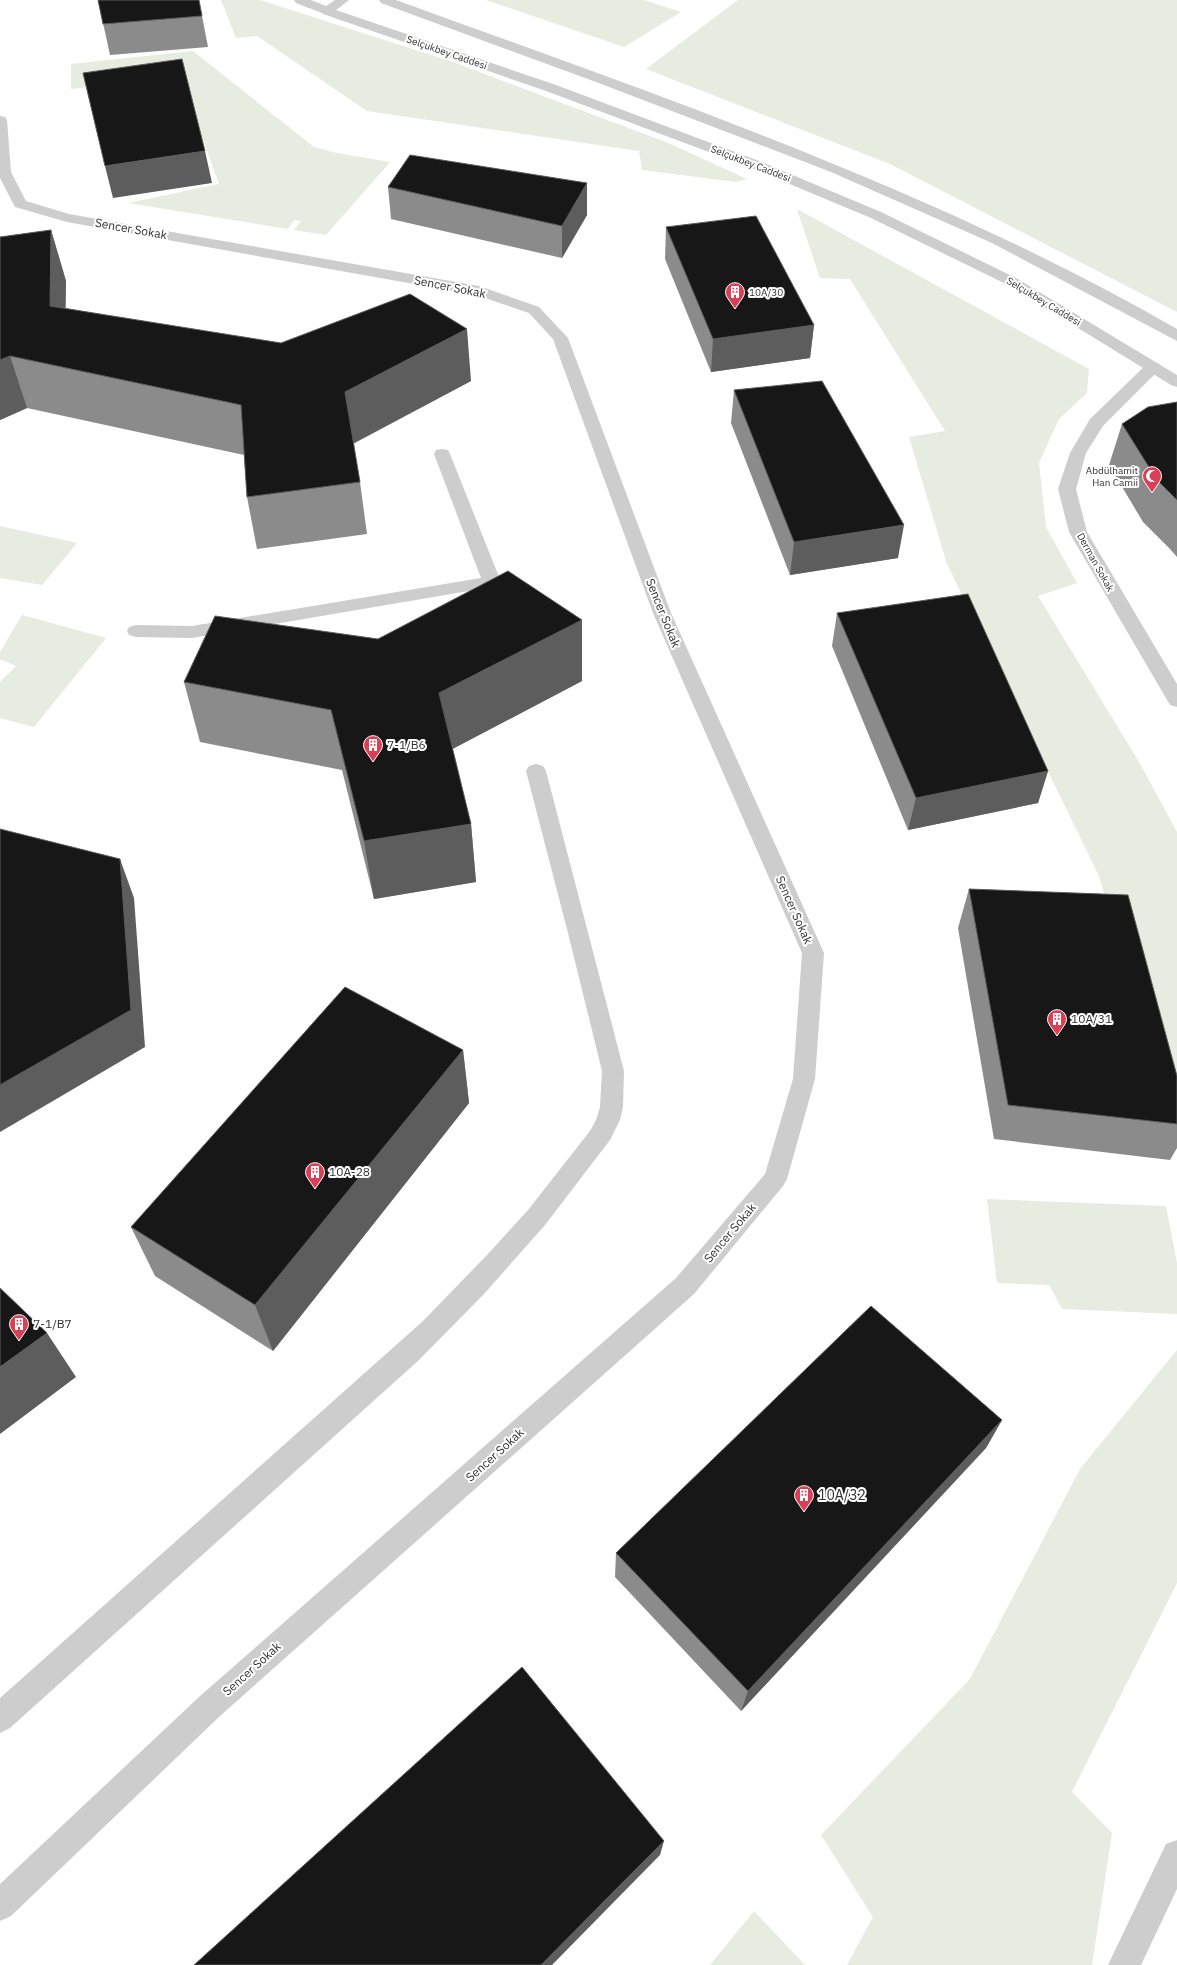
<svg xmlns="http://www.w3.org/2000/svg" width="1177" height="1965" font-family="'IBM Plex Sans',sans-serif">
<style>
.green{fill:#e6ecdf}
.lines{fill:none;stroke-linecap:round;stroke-linejoin:round}
.service{fill:#cdcdcd;fill-rule:evenodd}
.minor{fill:#cdcdcd;fill-rule:evenodd}
.tertiary{fill:#cdcdcd;fill-rule:evenodd}
.wall{fill:#8b8b8b}
.shaded-wall{fill:#5d5d5d}
.building{fill:#171717;stroke:#5d5d5d}
.labels{text-anchor:middle;stroke-width:4;stroke-linejoin:round;paint-order:stroke}
.far-street-label{font-size:10px;fill:#303030;stroke:#fff}
.far-poi-label{font-size:10px;fill:#303030;stroke:#fff;text-anchor:start}
.street-label{font-size:12px;fill:#303030;stroke:#fff}
.poi-label{font-size:12px;fill:#303030;stroke:#fff;text-anchor:start}
.near-poi-label{font-size:14px;fill:#303030;stroke:#fff;text-anchor:start}
</style>
<rect width="100%" height="100%" fill="#fff"/>
<g class="green">
<path d="M 221,0 L 260,0 L 453,62 L 666,142 L 747,179 L 736,182 L 642,170 L 639,151 L 367,111 L 257,36 L 236,38 Z"/>
<path d="M 486,0 L 644,0 L 681,12 L 624,47 Z"/>
<path d="M 738,0 L 1177,0 L 1177,312 L 890,164 L 646,69 Z"/>
<path d="M 193,51 L 314,147 L 337,153 L 390,162 L 326,235 L 294,230 L 301,221 L 294,220 L 288,229 L 128,203 L 219,184 L 180,77 L 71,89 L 71,64 Z"/>
<path d="M 797,209 L 1089,369 L 1087,393 L 1059,419 L 1039,463 L 1046,527 L 1077,583 L 1038,596 L 1139,762 L 1177,832 L 1177,1143 L 1099,876 L 947,564 L 909,437 L 945,431 L 850,279 L 820,278 Z"/>
<path d="M 0,526 L 77,543 L 42,585 L 0,578 Z"/>
<path d="M 22,615 L 106,638 L 34,727 L 0,718 L 0,682 L 16,666 L 0,659 L 0,652 Z"/>
<path d="M 987,1199 L 1166,1206 L 1177,1263 L 1177,1314 L 1062,1309 L 1049,1285 L 997,1283 Z"/>
<path d="M 1177,1350 L 1177,1583 L 1072,1792 L 1112,1833 L 1092,1965 L 847,1965 L 873,1917 L 821,1835 L 970,1679 L 1080,1469 Z"/>
<path d="M 754,1911 L 805,1965 L 710,1965 Z"/>
</g>
<g class="lines">
<g class="service">
<path d="M 442,449 L 448,450 L 450,454 L 501,582 L 498,586 L 192,638 L 136,637 L 129,635 L 127,631 L 129,627 L 136,625 L 192,626 L 481,578 L 434,454 L 436,450 Z"/>
<path d="M 536,764 L 543,766 L 546,771 L 624,1071 L 623,1107 L 620,1120 L 610,1140 L 545,1225 L 484,1294 L 419,1360 L 10,1728 L 0,1733 L 0,1698 L 423,1321 L 487,1255 L 528,1210 L 590,1131 L 596,1120 L 600,1107 L 602,1071 L 568,933 L 526,771 L 529,766 Z"/>
</g>
<g class="minor">
<path d="M 294,0 L 311,0 L 326,6 L 335,0 L 349,0 L 331,14 L 327,15 L 296,3 Z"/>
<path d="M 0,116 L 5,117 L 7,120 L 11,172 L 26,201 L 69,214 L 479,286 L 539,307 L 568,338 L 671,613 L 824,953 L 815,1079 L 787,1179 L 783,1186 L 694,1294 L 219,1717 L 11,1916 L 0,1921 L 0,1884 L 199,1697 L 676,1278 L 765,1174 L 793,1079 L 802,953 L 653,613 L 553,339 L 529,313 L 476,295 L 67,222 L 15,207 L 0,178 Z"/>
<path d="M 1153,362 L 1159,364 L 1161,367 L 1159,370 L 1103,426 L 1086,453 L 1076,489 L 1087,532 L 1177,684 L 1177,707 L 1170,705 L 1069,532 L 1058,489 L 1070,453 L 1090,419 L 1147,364 Z"/>
<path d="M 1177,1840 L 1177,1889 L 1141,1965 L 1108,1965 L 1166,1844 Z"/>
</g>
<g class="tertiary">
<path d="M 379,0 L 396,0 C 662,97 932,188 1177,329 L 1177,341 L 992,243 L 831,172 L 596,82 L 381,3 Z"/>
<path d="M 327,7 L 556,85 L 759,161 L 881,212 L 1016,278 L 1177,375 L 1177,387 L 1171,385 L 1006,284 L 871,218 L 749,167 L 546,91 L 323,14 L 321,11 Z"/>
</g>
</g>
<g class="wall">
<path d="M 98,0 L 202,16 L 208,47 L 110,55 Z"/>
<path d="M 388,187 L 587,215 L 562,258 L 391,219 Z"/>
<path d="M 666,227 L 814,325 L 810,358 L 711,372 L 665,259 Z"/>
<path d="M 51,230 L 66,281 L 65,308 L 471,381 L 353,444 L 360,482 L 367,534 L 257,549 L 247,497 L 244,455 L 27,408 L 0,420 L 0,237 Z"/>
<path d="M 734,390 L 898,558 L 790,575 L 731,423 Z"/>
<path d="M 1177,402 L 1177,557 L 1170,549 L 1143,522 L 1109,465 L 1122,424 Z"/>
<path d="M 837,613 L 1048,771 L 1038,803 L 908,830 L 832,646 Z"/>
<path d="M 582,620 L 582,681 L 452,749 L 471,824 L 476,882 L 374,899 L 342,770 L 200,742 L 184,682 L 378,639 Z"/>
<path d="M 969,889 L 1177,1076 L 1177,1148 L 1170,1160 L 994,1139 L 958,928 Z"/>
<path d="M 463,1050 L 469,1103 L 273,1351 L 155,1276 L 131,1227 Z"/>
<path d="M 1002,1420 L 986,1448 L 741,1711 L 615,1577 L 616,1553 Z"/>
</g>
<g class="shaded-wall">
<path d="M 205,151 L 212,183 L 113,198 L 105,166 Z"/>
<path d="M 587,183 L 587,215 L 562,258 L 562,226 Z"/>
<path d="M 51,230 L 66,281 L 65,357 L 50,306 Z"/>
<path d="M 814,325 L 810,358 L 711,372 L 713,339 Z"/>
<path d="M 467,329 L 471,381 L 352,444 L 345,392 Z"/>
<path d="M 10,356 L 27,408 L 0,420 L 0,360 Z"/>
<path d="M 904,525 L 898,558 L 790,575 L 794,542 Z"/>
<path d="M 582,620 L 582,681 L 445,753 L 439,693 Z"/>
<path d="M 1048,771 L 1038,803 L 908,830 L 916,798 Z"/>
<path d="M 471,824 L 476,882 L 374,899 L 364,841 Z"/>
<path d="M 120,859 L 134,898 L 145,1047 L 0,1132 L 0,1085 Z"/>
<path d="M 463,1050 L 469,1103 L 273,1351 L 255,1305 Z"/>
<path d="M 47,1333 L 76,1377 L 0,1434 L 0,1367 Z"/>
<path d="M 1002,1420 L 986,1448 L 741,1711 L 748,1691 Z"/>
<path d="M 664,1841 L 660,1855 L 552,1965 L 541,1965 Z"/>
</g>
<g class="building">
<path d="M 98,0 L 199,0 L 202,16 L 103,24 Z"/>
<path d="M 182,59 L 205,151 L 105,166 L 83,73 Z"/>
<path d="M 410,155 L 587,183 L 562,226 L 388,187 Z"/>
<path d="M 756,216 L 814,325 L 713,339 L 666,227 Z"/>
<path d="M 51,230 L 50,306 L 281,343 L 410,294 L 467,329 L 345,392 L 360,482 L 247,497 L 241,405 L 10,356 L 0,360 L 0,237 Z"/>
<path d="M 822,381 L 904,525 L 794,542 L 734,390 Z"/>
<path d="M 1177,402 L 1177,500 L 1157,480 L 1122,424 L 1148,407 Z"/>
<path d="M 508,571 L 582,620 L 439,693 L 471,824 L 364,841 L 331,710 L 184,682 L 215,616 L 378,639 Z"/>
<path d="M 968,594 L 1048,771 L 916,798 L 837,613 Z"/>
<path d="M 0,829 L 120,859 L 131,1010 L 0,1085 Z"/>
<path d="M 969,889 L 1128,895 L 1177,1076 L 1177,1124 L 1008,1105 Z"/>
<path d="M 345,987 L 463,1050 L 255,1305 L 131,1227 Z"/>
<path d="M 0,1288 L 47,1333 L 0,1367 Z"/>
<path d="M 871,1306 L 1002,1420 L 748,1691 L 616,1553 Z"/>
<path d="M 522,1667 L 664,1841 L 541,1965 L 194,1965 Z"/>
</g>
<defs>
<symbol id="building-pin" viewBox="-11 -11 22 30"><path d="M0 17L-7.5 6A9.5 9.5 0 1 1 7.5 6Z" fill="#d93f55" stroke="#fff"/><path d="M-4-6H4V6H1V3H-1V6H-4ZM-2.5-4.3h1.7v1.8h-1.7ZM.8-4.3h1.7v1.8H.8ZM-2.5-1h1.7V.8h-1.7ZM.8-1h1.7V.8H.8Z" fill="#fff"/></symbol>
<symbol id="mosque-pin" viewBox="-11 -11 22 30"><path d="M0 17L-7.5 6A9.5 9.5 0 1 1 7.5 6Z" fill="#d93f55" stroke="#fff"/><path d="M3.5-4.9A6 6 0 1 0 3.5 4.9A5 5 0 1 1 3.5-4.9Z" fill="#fff"/></symbol>
</defs>
<g fill-rule="evenodd">
<use href="#building-pin" x="724" y="281" width="22" height="30"/>
<use href="#mosque-pin" x="1141" y="465" width="22" height="30"/>
<use href="#building-pin" x="362" y="734" width="22" height="30"/>
<use href="#building-pin" x="1046" y="1008" width="22" height="30"/>
<use href="#building-pin" x="304" y="1161" width="22" height="30"/>
<use href="#building-pin" x="8" y="1313" width="22" height="30"/>
<use href="#building-pin" x="793" y="1484" width="22" height="30"/>
</g>
<g class="labels">
<g class="far-street-label">
<text transform="translate(447 52) rotate(19)" y="4">Selçukbey Caddesi</text>
<text transform="translate(751 163) rotate(21)" y="4">Selçukbey Caddesi</text>
<text transform="translate(1044 301) rotate(31)" y="4">Selçukbey Caddesi</text>
<text transform="translate(1096 562) rotate(61)" y="4">Derman Sokak</text>
</g>
<g class="far-poi-label">
<text x="749" y="296">10A/30</text>
<text x="1138" y="474" text-anchor="end">Abdülhamit<tspan x="1138" dy="12">Han Camii</tspan></text>
</g>
<g class="street-label">
<text transform="translate(131 229) rotate(10)" y="4">Sencer Sokak</text>
<text transform="translate(450 287) rotate(11)" y="4">Sencer Sokak</text>
<text transform="translate(663 613) rotate(68)" y="4">Sencer Sokak</text>
<text transform="translate(794 910) rotate(66)" y="4">Sencer Sokak</text>
<text transform="translate(730 1233) rotate(-50)" y="4">Sencer Sokak</text>
<text transform="translate(495 1455) rotate(-42)" y="4">Sencer Sokak</text>
<text transform="translate(252 1669) rotate(-42)" y="4">Sencer Sokak</text>
</g>
<g class="poi-label">
<text x="387" y="749">7-1/B6</text>
<text x="1071" y="1023">10A/31</text>
<text x="329" y="1176">10A-28</text>
<text x="33" y="1328">7-1/B7</text>
</g>
<g class="near-poi-label">
<text x="818" y="1500">10A/32</text>
</g>
</g>
</svg>
